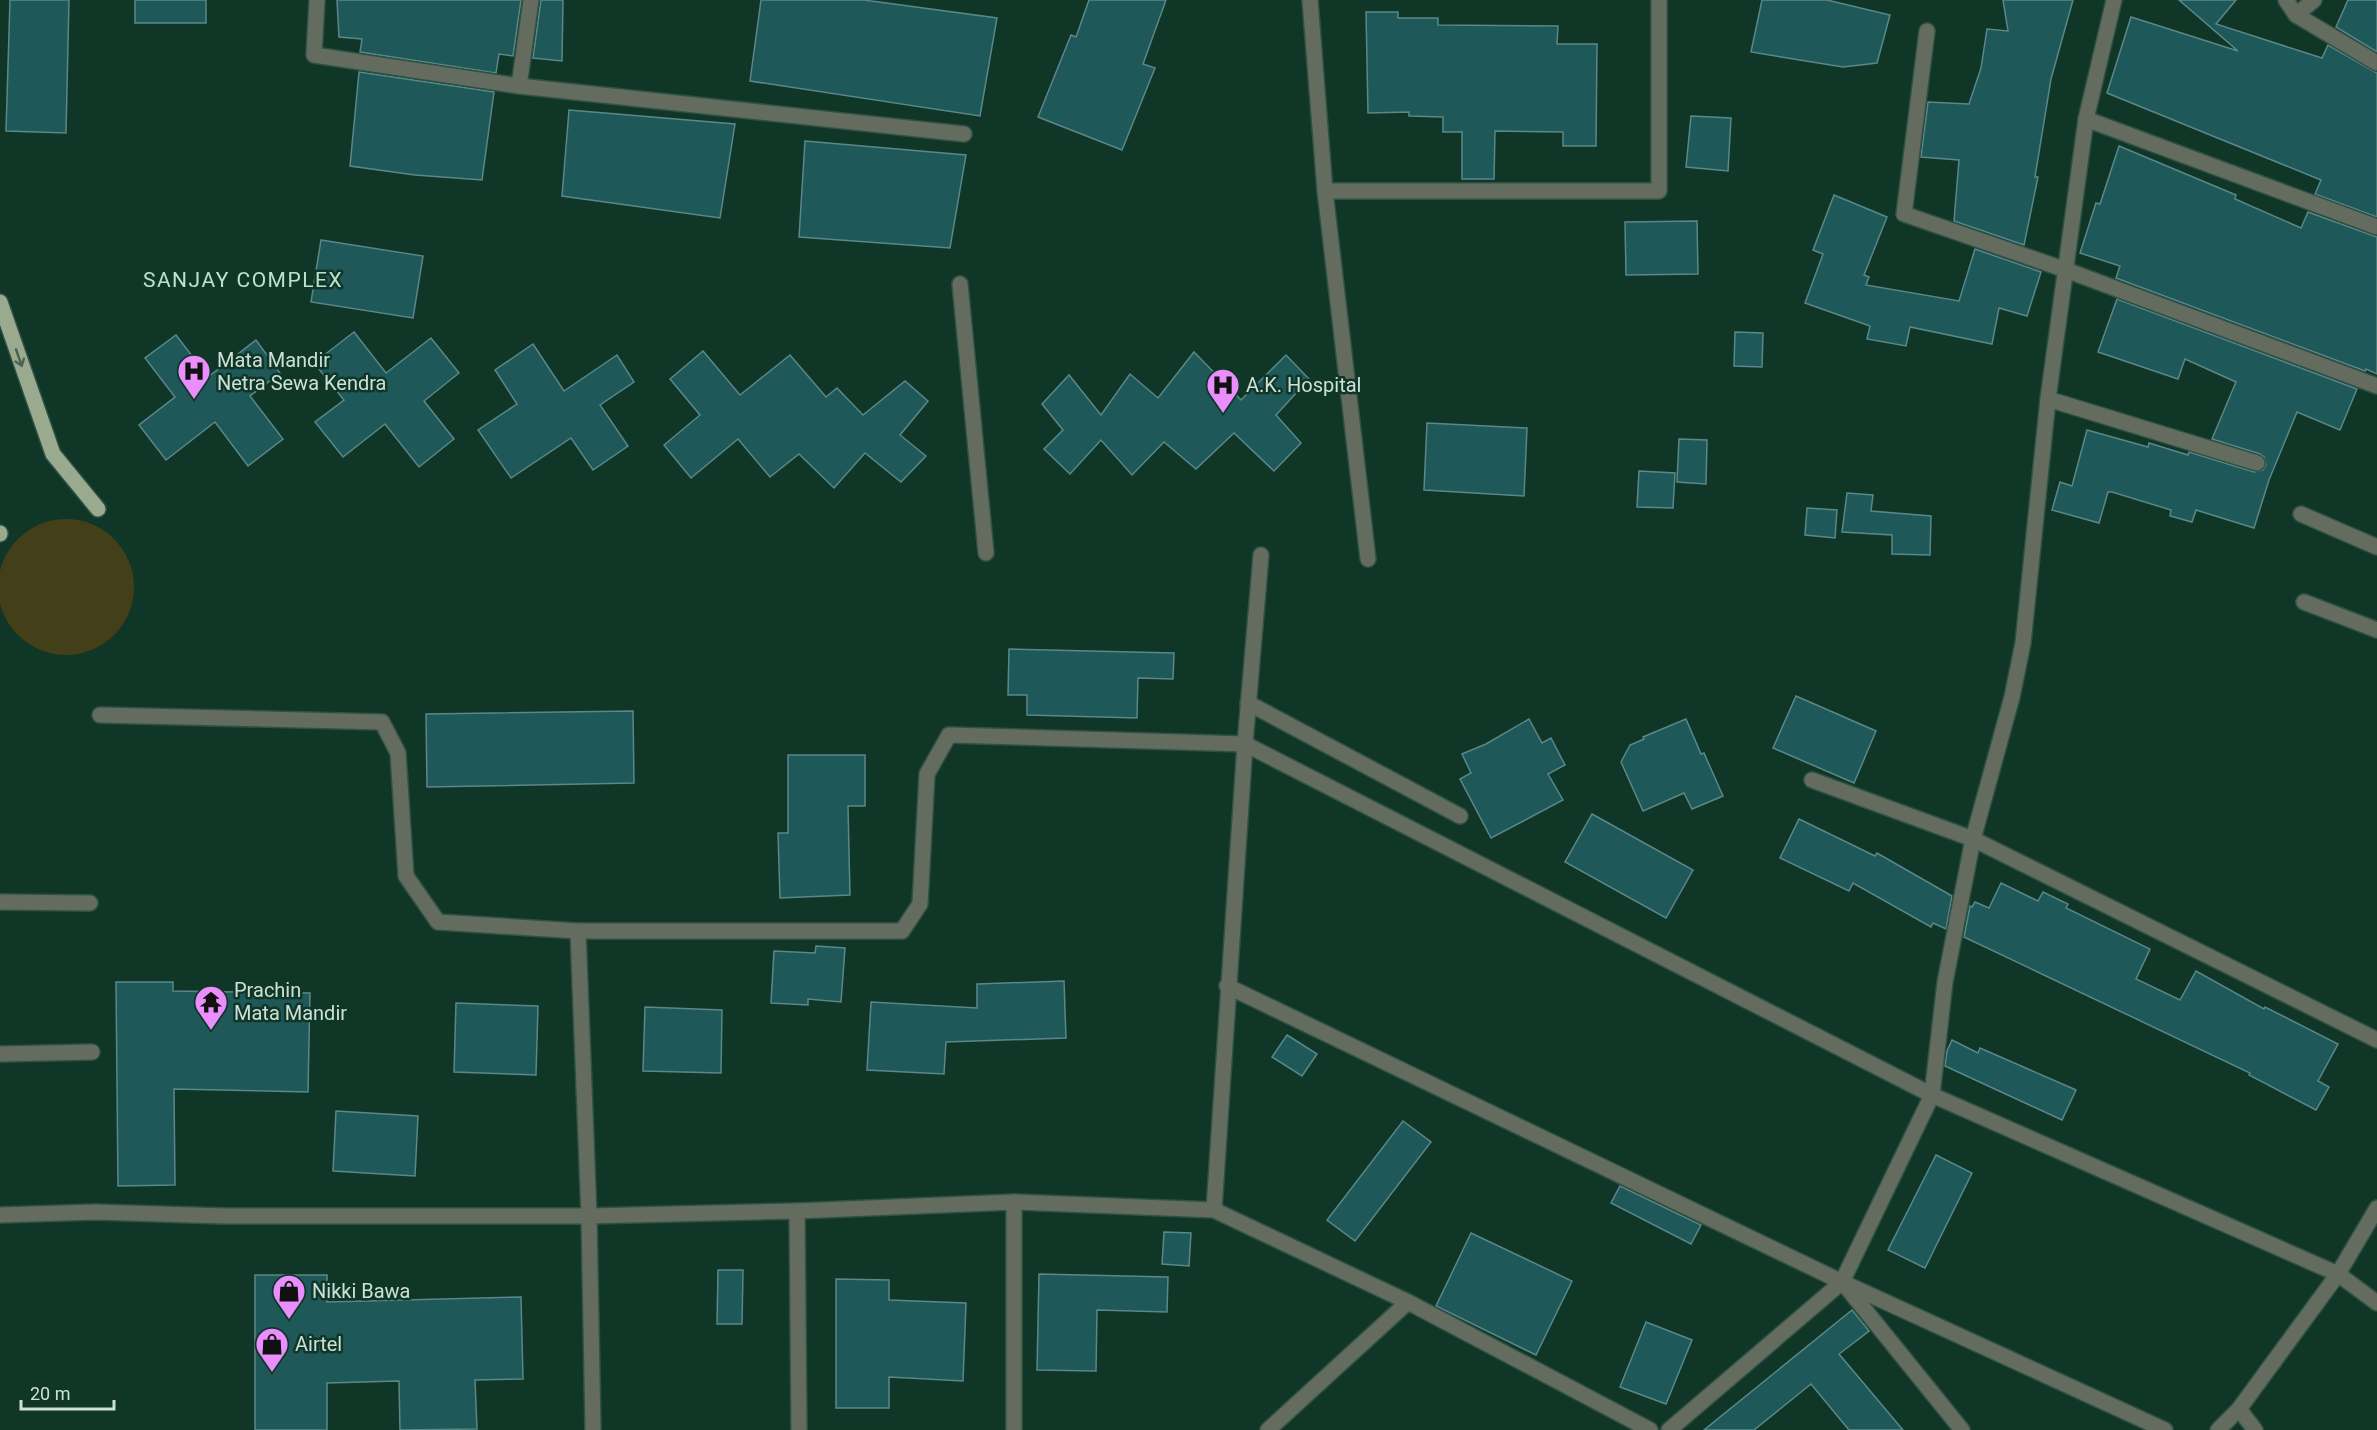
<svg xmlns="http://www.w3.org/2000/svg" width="2377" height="1430" font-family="Roboto,sans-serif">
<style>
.green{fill:#433f18}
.building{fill:#1f5859;stroke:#5a8888;stroke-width:1.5}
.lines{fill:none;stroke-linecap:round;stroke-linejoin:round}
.minor-casing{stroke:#2e5144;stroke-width:18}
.major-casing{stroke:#2e5144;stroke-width:18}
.minor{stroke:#646c5f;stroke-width:15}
.major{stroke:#99aa8f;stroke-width:15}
.oneway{stroke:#476451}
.labels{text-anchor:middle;stroke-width:5;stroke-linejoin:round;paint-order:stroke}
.poi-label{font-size:20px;fill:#cce0d7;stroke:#103628;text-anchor:start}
.neighbourhood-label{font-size:21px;letter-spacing:1.5px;fill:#b9e2cf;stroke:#103628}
</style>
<rect width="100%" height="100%" fill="#103628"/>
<circle class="green" cx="66" cy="587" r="68"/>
<g class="building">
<path d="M 10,0 L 69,0 L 66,133 L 6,131 Z"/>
<rect x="135" y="0" width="71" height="23"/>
<path d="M 337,0 L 521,0 L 513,56 L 499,54 L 496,73 L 360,52 L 362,39 L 339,37 Z"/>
<path d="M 541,0 L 563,0 L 562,61 L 533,58 Z"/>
<path d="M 761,0 L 864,0 L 997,18 L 980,116 L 750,81 Z"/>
<path d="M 1089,0 L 1166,0 L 1143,64 L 1155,68 L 1122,150 L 1038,117 L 1071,35 L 1076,37 Z"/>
<path d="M 1762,0 L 1827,0 L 1890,15 L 1877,63 L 1843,67 L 1751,52 Z"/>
<path d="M 2003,0 L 2073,0 L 2051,79 L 2035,177 L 2038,177 L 2024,245 L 1954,221 L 1959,160 L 1921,157 L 1928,102 L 1969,104 L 1981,68 L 1987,29 L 2008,31 Z"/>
<path d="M 2179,0 L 2236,0 L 2216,24 L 2322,58 L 2328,45 L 2377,73 L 2377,217 L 2315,194 L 2321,180 L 2107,93 L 2131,17 L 2238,51 Z"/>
<path d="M 2348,0 L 2377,0 L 2377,52 L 2336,27 Z"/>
<path d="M 1366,12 L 1398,12 L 1398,18 L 1438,18 L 1438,25 L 1558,26 L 1557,44 L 1597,44 L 1596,146 L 1563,146 L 1563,132 L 1495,131 L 1494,179 L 1462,179 L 1462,132 L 1443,132 L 1443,117 L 1409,116 L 1409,112 L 1368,113 Z"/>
<path d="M 359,72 L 494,92 L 482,180 L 415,175 L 350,166 Z"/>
<path d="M 569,110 L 735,124 L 720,218 L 562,196 Z"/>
<path d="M 1691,116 L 1731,118 L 1728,171 L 1686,167 Z"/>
<path d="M 805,141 L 966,155 L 950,248 L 799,237 Z"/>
<path d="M 2119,146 L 2236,195 L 2235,199 L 2301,228 L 2308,212 L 2377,237 L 2377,374 L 2366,369 L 2365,371 L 2116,278 L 2120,266 L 2080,253 L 2096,203 L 2100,204 Z"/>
<path d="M 1834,195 L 1887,217 L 1864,275 L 1869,277 L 1866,285 L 1959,301 L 1975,249 L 2041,272 L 2027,316 L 1999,308 L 1992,344 L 1910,327 L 1906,346 L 1867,339 L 1870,326 L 1805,303 L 1823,254 L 1813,250 Z"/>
<path d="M 1697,221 L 1698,274 L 1626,275 L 1625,222 Z"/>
<path d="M 321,240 L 423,256 L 413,318 L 311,302 Z"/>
<path d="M 2117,299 L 2357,389 L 2340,430 L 2297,412 L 2269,480 L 2254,528 L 2196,510 L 2192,522 L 2170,516 L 2171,510 L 2112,492 L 2108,492 L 2099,523 L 2052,510 L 2060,482 L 2072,486 L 2087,430 L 2148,447 L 2149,443 L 2188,455 L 2189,452 L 2254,472 L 2263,470 L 2266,465 L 2264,457 L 2260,454 L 2212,439 L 2236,382 L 2185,359 L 2178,379 L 2098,352 Z"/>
<path d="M 354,332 L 386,373 L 431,338 L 459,373 L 424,401 L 454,439 L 419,467 L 385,424 L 343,457 L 315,422 L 344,400 L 314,363 Z"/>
<path d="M 1735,332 L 1763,333 L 1762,367 L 1734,366 Z"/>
<path d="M 176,335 L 208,377 L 256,340 L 280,373 L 250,396 L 283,439 L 248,466 L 215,422 L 166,460 L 139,425 L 175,397 L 145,358 Z"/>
<path d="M 533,344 L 564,391 L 617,355 L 634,382 L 600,405 L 628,446 L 593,470 L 571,438 L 511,478 L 478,430 L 517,404 L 495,370 Z"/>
<path d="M 703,351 L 740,395 L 790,355 L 826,397 L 837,388 L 863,415 L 905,381 L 928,401 L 900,435 L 926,456 L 901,482 L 865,453 L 834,488 L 799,454 L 770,477 L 738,439 L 691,478 L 664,445 L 700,415 L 670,379 Z"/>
<path d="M 1194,352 L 1241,400 L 1286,355 L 1309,379 L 1276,415 L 1301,443 L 1274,471 L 1234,433 L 1196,469 L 1164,442 L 1132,475 L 1101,440 L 1070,474 L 1044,449 L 1063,430 L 1042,404 L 1069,375 L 1101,415 L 1130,374 L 1158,398 Z"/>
<path d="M 1427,423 L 1527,428 L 1524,496 L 1424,490 Z"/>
<path d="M 1679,439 L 1707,440 L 1706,484 L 1677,482 Z"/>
<path d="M 1639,471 L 1675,473 L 1673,508 L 1637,507 Z"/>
<path d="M 1847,493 L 1873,495 L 1871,511 L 1931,516 L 1930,555 L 1892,554 L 1892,535 L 1842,532 Z"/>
<path d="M 1807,508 L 1837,510 L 1835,538 L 1805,535 Z"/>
<path d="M 1009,649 L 1174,653 L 1173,679 L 1138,678 L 1137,718 L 1027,715 L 1027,695 L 1008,695 Z"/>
<path d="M 1796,696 L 1876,731 L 1854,783 L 1773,748 Z"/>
<path d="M 633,711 L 634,783 L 427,787 L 426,714 Z"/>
<path d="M 1529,719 L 1542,743 L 1551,738 L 1565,765 L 1548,774 L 1563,800 L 1491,838 L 1460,779 L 1471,773 L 1462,754 L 1486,744 Z"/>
<path d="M 1686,719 L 1701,754 L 1704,753 L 1723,796 L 1692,809 L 1684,793 L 1643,811 L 1621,762 L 1630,745 L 1644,739 L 1643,737 Z"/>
<path d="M 788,755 L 865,755 L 865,806 L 848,806 L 850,895 L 780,898 L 778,833 L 788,833 Z"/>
<path d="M 1592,814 L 1693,870 L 1666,918 L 1565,862 Z"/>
<path d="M 1799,819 L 1875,856 L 1877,853 L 1952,896 L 1946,929 L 1933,923 L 1931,927 L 1853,883 L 1849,891 L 1780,858 Z"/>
<path d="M 2001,883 L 2038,901 L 2043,892 L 2068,904 L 2066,908 L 2150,949 L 2136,979 L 2180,1000 L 2196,971 L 2264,1009 L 2265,1007 L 2338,1044 L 2318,1081 L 2329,1087 L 2316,1110 L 2249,1075 L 2250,1073 L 1964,937 L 1970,906 L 1972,907 L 1975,902 L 1989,908 Z"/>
<path d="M 816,946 L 845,948 L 841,1002 L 808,999 L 808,1005 L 771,1003 L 774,951 L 815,953 Z"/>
<path d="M 1064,981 L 1066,1038 L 946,1042 L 944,1074 L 867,1070 L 871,1002 L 977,1008 L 977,984 Z"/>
<path d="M 116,982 L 173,982 L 173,991 L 310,993 L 308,1092 L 174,1089 L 175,1185 L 118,1186 Z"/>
<path d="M 456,1003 L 538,1006 L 536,1075 L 454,1072 Z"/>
<path d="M 645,1007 L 722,1010 L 721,1073 L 643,1071 Z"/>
<path d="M 1287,1035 L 1317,1054 L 1302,1076 L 1272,1057 Z"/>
<path d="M 1952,1040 L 1978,1053 L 1980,1048 L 2076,1090 L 2062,1120 L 1945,1066 L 1947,1051 Z"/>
<path d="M 336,1111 L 418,1116 L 415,1176 L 333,1171 Z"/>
<path d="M 1403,1121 L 1431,1142 L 1355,1241 L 1327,1220 Z"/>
<path d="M 1936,1155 L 1972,1173 L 1925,1268 L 1888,1250 Z"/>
<path d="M 1620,1186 L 1701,1225 L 1691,1244 L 1611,1203 Z"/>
<path d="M 1164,1232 L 1191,1233 L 1189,1266 L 1162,1264 Z"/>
<path d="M 1471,1233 L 1572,1281 L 1536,1355 L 1436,1306 Z"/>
<path d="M 718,1270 L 743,1270 L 742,1324 L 717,1324 Z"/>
<path d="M 1039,1274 L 1168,1277 L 1167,1312 L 1097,1310 L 1096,1371 L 1037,1370 Z"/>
<path d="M 255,1275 L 327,1275 L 327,1302 L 521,1297 L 523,1379 L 475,1380 L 477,1429 L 400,1430 L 399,1381 L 327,1383 L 327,1430 L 255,1430 Z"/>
<path d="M 836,1279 L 889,1280 L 889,1300 L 966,1303 L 963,1381 L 889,1377 L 889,1408 L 836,1408 Z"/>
<path d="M 1852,1310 L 1869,1331 L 1839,1354 L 1903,1430 L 1849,1430 L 1811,1384 L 1754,1430 L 1704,1430 Z"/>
<path d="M 1646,1322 L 1692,1340 L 1666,1404 L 1620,1387 Z"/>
</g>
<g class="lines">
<defs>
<g id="minor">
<path d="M 317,0 L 314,55 L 519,86 L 964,134"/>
<path d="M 1310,0 L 1325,191 L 1368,559"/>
<path d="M 2286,0 L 2296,15 L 2377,63"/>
<path d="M 2296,15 L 2314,0"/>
<path d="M 1927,31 L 1904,214 L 2066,270 L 2377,386"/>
<path d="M 519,86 L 531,0"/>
<path d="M 2086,119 L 2377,227"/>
<path d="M 1325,191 L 1659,191 L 1659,0"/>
<path d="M 960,284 L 986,553"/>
<path d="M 2048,399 L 2257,463"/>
<path d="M 2301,514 L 2377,547"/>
<path d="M 2304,602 L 2377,630"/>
<path d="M 1248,703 L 1460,816"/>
<path d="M 100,715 L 382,722 L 398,753 L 406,876 L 438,922 L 578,931 L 902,931 L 920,904 L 927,774 L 949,735 L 1245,744 L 1932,1095 L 2338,1274 L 2377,1303"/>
<path d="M 1812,780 L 1973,839 L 2377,1040"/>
<path d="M 0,902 L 90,903"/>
<path d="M 578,931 L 589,1216 L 593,1430"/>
<path d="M 1227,986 L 1842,1282 L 2165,1430"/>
<path d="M 0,1054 L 92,1052"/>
<path d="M 1214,1210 L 1245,744 L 1261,555"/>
<path d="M 797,1211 L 799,1430"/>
<path d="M 0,1215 L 95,1212 L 225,1216 L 589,1216 L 797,1211 L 1014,1202 L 1214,1210 L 1408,1302 L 1650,1430"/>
<path d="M 1844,1284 L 1962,1430"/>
<path d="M 2239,1409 L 2255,1430"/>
<path d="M 1014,1430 L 1014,1202"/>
<path d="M 1268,1430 L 1408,1302"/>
<path d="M 1669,1430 L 1842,1282 L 1932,1095 L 1945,982 L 1973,839 L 2012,697 L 2023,643 L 2048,399 L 2086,119 L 2114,0"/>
<path d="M 2218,1430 L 2239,1409 L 2338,1274 L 2377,1208"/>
</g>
<g id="major">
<path d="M 0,302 L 53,454 L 98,509"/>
<path d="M 0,533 L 0,534"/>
</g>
</defs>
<use href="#minor" class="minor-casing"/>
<use href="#major" class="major-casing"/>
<use href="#minor" class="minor"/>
<use href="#major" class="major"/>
</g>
<defs><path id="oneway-shaft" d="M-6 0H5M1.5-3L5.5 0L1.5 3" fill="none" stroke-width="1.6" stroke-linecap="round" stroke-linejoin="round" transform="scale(1.5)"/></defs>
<use class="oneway" href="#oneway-shaft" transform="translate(19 358) rotate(71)"/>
<defs>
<symbol id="hospital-pin" viewBox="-11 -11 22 30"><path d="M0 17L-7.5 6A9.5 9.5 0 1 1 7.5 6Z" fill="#ea8dfd" stroke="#103628"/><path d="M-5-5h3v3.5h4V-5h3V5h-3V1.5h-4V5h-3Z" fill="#111"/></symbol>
<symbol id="temple-pin" viewBox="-11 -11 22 30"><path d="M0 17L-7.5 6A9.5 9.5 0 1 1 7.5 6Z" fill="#ea8dfd" stroke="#103628"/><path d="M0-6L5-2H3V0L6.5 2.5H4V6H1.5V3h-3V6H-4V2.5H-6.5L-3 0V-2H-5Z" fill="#111"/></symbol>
<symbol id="shop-pin" viewBox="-11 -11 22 30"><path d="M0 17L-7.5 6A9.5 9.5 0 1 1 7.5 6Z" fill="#ea8dfd" stroke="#103628"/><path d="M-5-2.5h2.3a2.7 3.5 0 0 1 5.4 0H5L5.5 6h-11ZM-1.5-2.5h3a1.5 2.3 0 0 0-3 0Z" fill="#111"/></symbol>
</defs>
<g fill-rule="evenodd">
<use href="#hospital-pin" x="175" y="352" width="38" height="52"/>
<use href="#hospital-pin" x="1204" y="366" width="38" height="52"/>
<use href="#temple-pin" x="192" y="983" width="38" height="52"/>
<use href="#shop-pin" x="270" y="1272" width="38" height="52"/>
<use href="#shop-pin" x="253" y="1325" width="38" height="52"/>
</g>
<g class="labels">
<g class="poi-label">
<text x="217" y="367">Mata Mandir<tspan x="217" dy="23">Netra Sewa Kendra</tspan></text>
<text x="1246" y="392">A.K. Hospital</text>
<text x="234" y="997">Prachin<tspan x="234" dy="23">Mata Mandir</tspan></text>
<text x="312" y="1298">Nikki Bawa</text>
<text x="295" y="1351">Airtel</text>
</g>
<g class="neighbourhood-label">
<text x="243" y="287">SANJAY COMPLEX</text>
</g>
</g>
<path d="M21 1400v9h93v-9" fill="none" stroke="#cce0d7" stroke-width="3"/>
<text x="30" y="1400" font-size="18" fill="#cce0d7" stroke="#103628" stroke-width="4.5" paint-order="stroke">20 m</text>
</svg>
